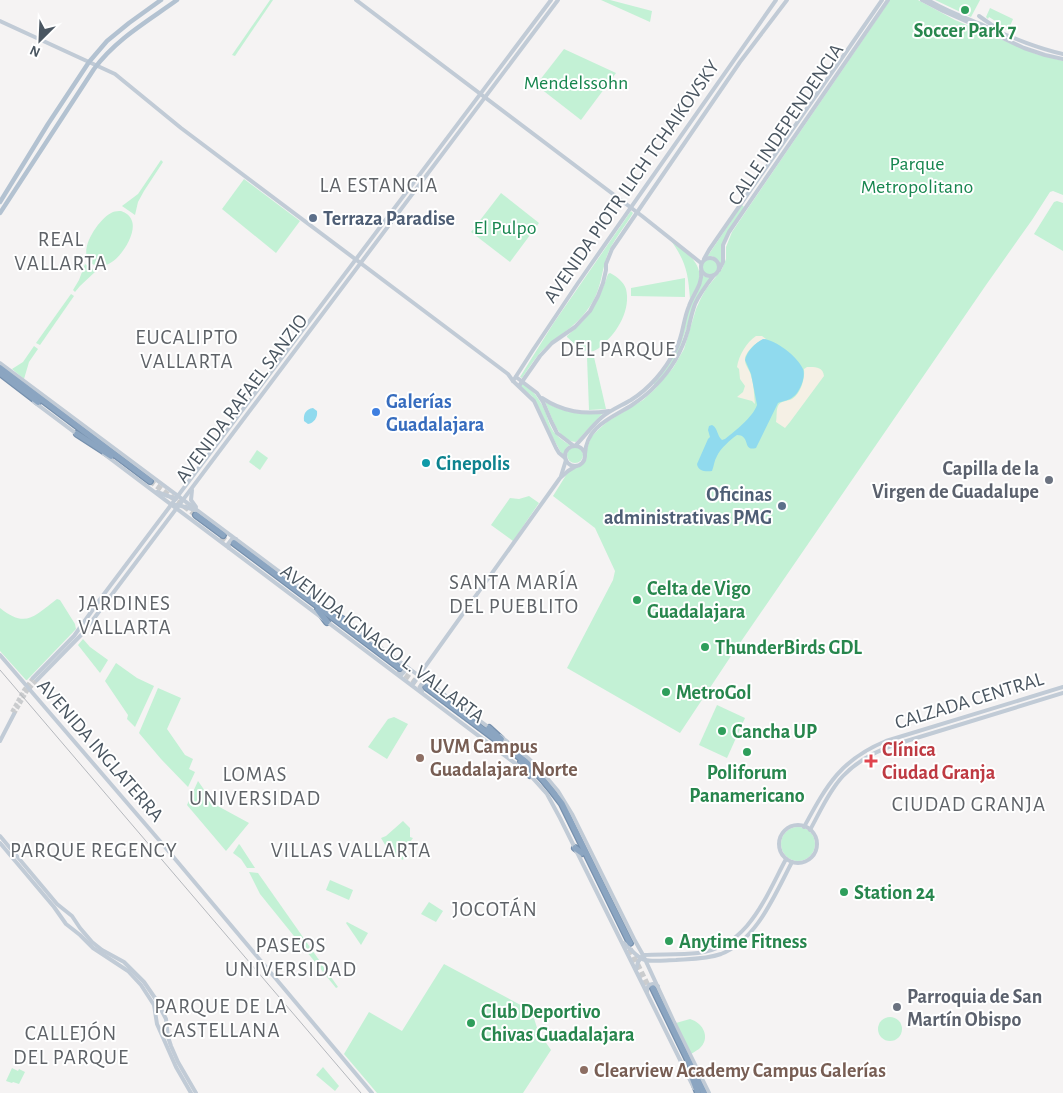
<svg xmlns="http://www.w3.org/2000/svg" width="1063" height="1093" font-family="'Alegreya Sans',sans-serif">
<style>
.green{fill:#c3f1d5}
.sand{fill:#f5f0e5}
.water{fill:#90daee}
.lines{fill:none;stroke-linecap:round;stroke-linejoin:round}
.secondary-tunnel{stroke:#caccce;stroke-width:4;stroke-dasharray:4 2;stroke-linecap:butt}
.highway-tunnel{stroke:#caccce;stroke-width:5.5;stroke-dasharray:5.5 3;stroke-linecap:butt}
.highway-casing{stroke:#7690ad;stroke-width:8}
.secondary{stroke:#c1cbd6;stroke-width:4}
.primary{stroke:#b3c2d1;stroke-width:4.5}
.highway{stroke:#8ba5c1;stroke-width:5.5}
.rail{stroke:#b5b8bd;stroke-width:1}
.leisure-dot{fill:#2e9e5b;stroke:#fff;stroke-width:2}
.service-dot{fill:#5c6f8a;stroke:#fff;stroke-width:2}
.shop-dot{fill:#3f7fe0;stroke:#fff;stroke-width:2}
.culture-dot{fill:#0f9aa8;stroke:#fff;stroke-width:2}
.worship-dot{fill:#6b7280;stroke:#fff;stroke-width:2}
.education-dot{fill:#8d6e63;stroke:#fff;stroke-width:2}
.health-dot{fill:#e0444e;stroke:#fff;stroke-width:2}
.labels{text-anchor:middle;stroke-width:4;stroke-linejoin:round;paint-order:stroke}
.leisure-label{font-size:20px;font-weight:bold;fill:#27864d;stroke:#fff;text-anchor:start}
.park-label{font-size:20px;fill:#17864f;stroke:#fff}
.street-label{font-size:20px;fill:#4a5661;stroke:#fff}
.service-label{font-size:20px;font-weight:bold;fill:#4e5e75;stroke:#fff;text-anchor:start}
.shop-label{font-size:20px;font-weight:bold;fill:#366cbe;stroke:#fff;text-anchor:start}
.culture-label{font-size:20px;font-weight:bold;fill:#0d838f;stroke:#fff;text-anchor:start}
.worship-label{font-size:20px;font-weight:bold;fill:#5b616d;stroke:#fff;text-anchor:end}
.education-label{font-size:20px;font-weight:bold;fill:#785e54;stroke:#fff;text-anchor:start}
.health-label{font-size:20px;font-weight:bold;fill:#be3a42;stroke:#fff;text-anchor:start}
.neighbourhood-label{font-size:21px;letter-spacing:1px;fill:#5f6368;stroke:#fff}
</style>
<rect width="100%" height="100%" fill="#f5f3f3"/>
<g class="green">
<path d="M 270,0 L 273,0 L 235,56 L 232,55 Z"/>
<path d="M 601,0 L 610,0 L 652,11 L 650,22 Z"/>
<path d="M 890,0 L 918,0 L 955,20 L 1036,54 L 1063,61 L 1063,195 L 1053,191 L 1050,192 L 1032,220 L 986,285 L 731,656 L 680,733 L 567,668 L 613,580 L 615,571 L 595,528 L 553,496 L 568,472 L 583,464 L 586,460 L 587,455 L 587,449 L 591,437 L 598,430 L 607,422 L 643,400 L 655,389 L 673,368 L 684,349 L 696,309 L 701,298 L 706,289 L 722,269 L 726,259 L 726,247 L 732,232 C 784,155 837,78 890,0 Z"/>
<path d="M 935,0 L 980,0 L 971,17 Z"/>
<path d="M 990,8 L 1013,19 L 1008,31 L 1000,26 L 1000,24 L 989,17 L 988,19 L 986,17 Z"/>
<path d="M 564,49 L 616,73 L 581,120 L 536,85 Z"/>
<path d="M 161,160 L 163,162 L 144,191 L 138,202 L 135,215 L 122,206 L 138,194 Z"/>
<path d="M 244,179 L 300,221 L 276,253 L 222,209 Z"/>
<path d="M 501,193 L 539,223 L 510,262 L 471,232 Z"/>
<path d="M 1057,201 L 1063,203 L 1063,251 L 1034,234 L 1054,202 Z"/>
<path d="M 742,205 L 744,207 L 723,243 L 723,258 L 721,264 L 717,259 L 712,256 L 707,257 Z"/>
<path d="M 121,211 C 126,213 130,215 132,221 C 138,237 110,278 91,263 C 76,251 100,217 113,212 C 115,211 119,211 121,211 Z"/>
<path d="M 631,211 L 633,213 C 625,227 610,244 606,259 C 601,276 600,292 590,306 C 579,324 563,332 548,345 C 537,354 530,367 522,378 L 520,377 L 553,324 Z"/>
<path d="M 670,239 C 682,249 703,262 699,280 C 698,286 693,293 690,299 C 688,272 686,262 670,239 Z"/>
<circle cx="710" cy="267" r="8"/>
<path d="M 85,264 L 96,271 L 80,286 L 75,292 L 73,290 L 79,280 Z"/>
<path d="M 610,273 C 616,276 624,282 626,289 C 631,309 618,332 603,344 C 599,349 593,353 586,351 C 579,350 573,342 567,337 L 567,336 C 591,316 598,303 608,274 Z"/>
<path d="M 702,275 L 706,277 L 711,278 L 696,300 L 679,350 L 671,366 L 655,386 L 653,383 L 676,349 L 689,308 L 702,281 Z"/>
<path d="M 685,278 L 685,297 L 631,296 L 631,288 Z"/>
<path d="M 71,294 L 74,296 L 40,345 L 36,343 Z"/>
<path d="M 34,346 L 38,349 L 29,362 L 24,379 L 12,369 L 23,362 Z"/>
<path d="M 587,357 L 594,357 L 606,409 L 589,410 Z"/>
<path d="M 522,383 C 529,388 535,393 539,400 C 553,421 544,430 570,445 L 566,448 L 563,456 L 553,438 L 540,410 L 532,396 L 520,386 Z"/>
<path d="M 545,402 C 564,413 582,415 603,413 L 576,442 C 557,441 552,416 545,402 Z"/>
<circle cx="575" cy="455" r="8"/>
<path d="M 257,450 L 268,458 L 260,470 L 249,462 Z"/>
<path d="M 529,496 L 539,503 L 513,541 L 491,525 L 510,498 L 519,499 Z"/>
<path d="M 57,599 L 60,600 L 75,624 L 76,629 L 27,680 L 26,680 L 0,651 L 0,608 C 26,629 34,616 57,599 Z"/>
<path d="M 83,639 L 90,647 L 108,660 L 100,673 L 78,645 Z"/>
<path d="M 116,663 L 137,678 L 154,686 L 135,727 L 127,719 L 128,715 L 105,681 Z"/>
<path d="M 158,688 L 181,698 L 167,729 L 185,755 L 193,759 L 189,769 L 195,772 L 188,787 L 161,759 L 139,733 Z"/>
<path d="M 717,705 L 745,718 L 727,758 L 699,745 Z"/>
<path d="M 394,717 L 408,724 L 387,759 L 368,747 L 388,719 Z"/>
<path d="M 198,781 L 214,804 L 249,823 L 226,851 L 187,805 Z"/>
<path d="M 403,821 L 410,828 L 410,837 L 413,838 L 408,845 L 403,860 L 390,853 L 381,838 L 386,836 Z"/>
<circle cx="798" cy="844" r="17"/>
<path d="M 239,844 L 240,845 L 255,868 L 247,868 L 241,859 L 233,853 Z"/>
<path d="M 249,872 L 258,873 L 338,987 L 336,988 L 260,894 Z"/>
<path d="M 330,880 L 353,890 L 349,900 L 326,890 Z"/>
<path d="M 429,902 L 443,911 L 436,922 L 421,914 Z"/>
<path d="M 347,922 L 368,933 L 361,945 L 346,923 Z"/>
<path d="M 444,964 L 528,1009 L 533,1015 L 538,1031 L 551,1050 L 523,1093 L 377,1093 L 344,1054 L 369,1012 L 402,1031 Z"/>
<circle cx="890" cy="1029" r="12"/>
<path d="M 690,1019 C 704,1023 711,1039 699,1049 C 696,1051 694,1052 691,1054 L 676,1023 Z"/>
<path d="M 323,1067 L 339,1086 L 335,1091 L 316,1075 Z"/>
<path d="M 12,1068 L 18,1071 L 19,1069 L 25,1072 L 19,1084 L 13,1082 L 12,1083 L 6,1081 Z"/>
</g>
<g class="sand">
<path d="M 756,336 L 762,336 L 766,339 C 759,339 744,353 745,360 C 745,366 750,370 751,376 C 754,384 754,395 755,404 L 752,401 L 737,397 L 743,392 L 745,386 L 740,379 L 739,369 L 737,367 C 739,355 746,343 756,336 Z"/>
<path d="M 807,367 C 814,367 823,366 824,376 L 790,422 L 785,428 L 776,422 C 777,417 776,410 778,406 C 780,401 788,401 792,399 C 801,393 805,379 804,369 Z"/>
</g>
<g class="water">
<path d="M 763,339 C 776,340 797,356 803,369 C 806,377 800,392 793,397 C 790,400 783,401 778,403 L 756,448 C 742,452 751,435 737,435 C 731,439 720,449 717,456 C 714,461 714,466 712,471 C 705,472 698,471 697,464 L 708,439 L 710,437 L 708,430 L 709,426 L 712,425 C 718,428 717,436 722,440 L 725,439 C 735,431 753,417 757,405 L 751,374 L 745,360 C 747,351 755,343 763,339 Z"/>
<path d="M 313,408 L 317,411 C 318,417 314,423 308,424 L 304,421 C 303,414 306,409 313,408 Z"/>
</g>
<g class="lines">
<g class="secondary-tunnel">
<path d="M 12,712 L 24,690 L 33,678"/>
<path d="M 14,714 L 27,691 L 37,680"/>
</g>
<g class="highway-tunnel">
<path d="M 150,481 L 196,515"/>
<path d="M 221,537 L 232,545"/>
<path d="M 398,670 L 425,689"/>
<path d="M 630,949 L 650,990"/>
</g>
<defs>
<g id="highway">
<path d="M 0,368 L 150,481"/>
<path d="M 0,373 L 38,402"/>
<path d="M 77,434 L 111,456"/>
<path d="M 196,515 L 223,535"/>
<path d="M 234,543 L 400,668"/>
<path d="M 318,610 L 327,622"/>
<path d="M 333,614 L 344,620"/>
<path d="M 426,687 L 526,762 C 540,775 551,789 562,804 L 630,943"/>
<path d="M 489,728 L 501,739"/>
<path d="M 521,762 L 530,775"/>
<path d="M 575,848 L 582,853"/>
<path d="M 653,988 L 704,1093"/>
<path d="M 691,1074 L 698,1093"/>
</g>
</defs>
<use href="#highway" class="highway-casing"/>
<g class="secondary">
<path d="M 356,0 L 642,216 L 701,263"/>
<path d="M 922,0 L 943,11 L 988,31 L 1024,48 L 1045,55 L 1063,59"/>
<path d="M 928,0 C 946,11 966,18 985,26 C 1011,37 1036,48 1063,54"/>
<path d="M 979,16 L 999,30"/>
<path d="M 0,21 L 115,74 L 181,128 L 508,374 L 513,381 L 534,401 L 556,448 L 559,453 L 565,458"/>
<circle cx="710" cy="267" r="9"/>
<path d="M 704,259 L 709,250 L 882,0"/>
<path d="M 719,270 L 723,262 L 723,245 L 729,232 L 888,0"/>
<path d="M 0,363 L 336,614"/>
<path d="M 516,377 L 537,393 L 543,402 L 551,421 L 557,433 L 574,446"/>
<path d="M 513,381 L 533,350 L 578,283 L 776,0"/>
<path d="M 519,386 L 540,356 L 552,343 L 575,327 L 590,311 L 598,296 L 603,283 L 606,270 L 606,264 L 612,249 L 740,62 L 787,0"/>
<path d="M 542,398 C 563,412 584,415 609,411"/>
<path d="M 34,402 L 78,435"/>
<path d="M 575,446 C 584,437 592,426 601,418 C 610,410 621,406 631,400 C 650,388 665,370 676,349 C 683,336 683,320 689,306 C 693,294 703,284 701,271"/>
<circle cx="575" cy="456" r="10"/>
<path d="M 104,454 L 524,770"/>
<path d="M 585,454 C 586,426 612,418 632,405 C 641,399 649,393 656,385 C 671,370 682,351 688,330 C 690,321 692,312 695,304 C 700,293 707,284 714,275"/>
<path d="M 561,476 L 566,460"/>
<path d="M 192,490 L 191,500 L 196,507"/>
<path d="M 157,492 L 176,499"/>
<path d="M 171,505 L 178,505 L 195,510"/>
<path d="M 229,548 L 228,544 L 232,539 L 236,539"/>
<path d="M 342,619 L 491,729"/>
<path d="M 0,655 L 165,847 L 372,1093"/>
<path d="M 398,674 L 402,674 L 404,672 L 405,669 L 403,665"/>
<path d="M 33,678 L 74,636 L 101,598 L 551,0"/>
<path d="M 37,680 L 83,633 L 558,0"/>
<path d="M 412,685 L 560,478 L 568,471 L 576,466"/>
<path d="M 422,691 L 420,688 L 421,685 L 425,683 L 428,684"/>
<path d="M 500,736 L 528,758 L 542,772 L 558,791 L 572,814 L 634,939 L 643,955 L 674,1022 L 709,1093"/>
<path d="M 0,741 L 14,714"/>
<path d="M 529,774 L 547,794 L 560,818 L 694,1088"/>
<circle cx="798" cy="844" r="19"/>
<path d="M 804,827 C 827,785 840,760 886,741 L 1063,687"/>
<path d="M 810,830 C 820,812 829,791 843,776 C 858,760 878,750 900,743 L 1063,693"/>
<path d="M 0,836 L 57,904 L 72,916 L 80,928 L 92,942 L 102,950 L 124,962 L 144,982 L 155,998 L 166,1019 L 168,1037 L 171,1046 L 178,1062 L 196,1093"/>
<path d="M 0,843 L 54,907 L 66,924 L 80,935 L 93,948 L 128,971 L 141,985 L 154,1005 L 157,1024 L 176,1067 L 191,1093"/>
<path d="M 624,943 C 630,948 637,958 645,960 C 653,962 667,960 676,960 C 691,959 707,959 721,954 C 757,940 775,894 792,862"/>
<path d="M 636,970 L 638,962 L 643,955 C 661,954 680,955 698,953 C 748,947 765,898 786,859"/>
<path d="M 647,992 L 647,988 L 649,985 L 653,984 L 658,986"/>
</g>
<g class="primary">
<path d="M 0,202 L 48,124 L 89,62 L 107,41 L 129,23 L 161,0"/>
<path d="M 0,213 L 94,69 C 116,39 148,21 177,0"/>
</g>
<use href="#highway" class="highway"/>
<path class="rail" d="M 0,670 L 361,1093"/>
</g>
<g class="leisure-dot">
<circle cx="965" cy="10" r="5"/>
<circle cx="637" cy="600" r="5"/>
<circle cx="705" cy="647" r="5"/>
<circle cx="666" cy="692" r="5"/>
<circle cx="722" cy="731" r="5"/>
<circle cx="747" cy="752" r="5"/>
<circle cx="844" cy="892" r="5"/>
<circle cx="669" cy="941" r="5"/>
<circle cx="471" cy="1023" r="5"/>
</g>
<g class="service-dot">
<circle cx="313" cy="218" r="5"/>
<circle cx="782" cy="506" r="5"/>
</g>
<circle class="shop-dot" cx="376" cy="412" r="5"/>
<circle class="culture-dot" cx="426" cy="463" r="5"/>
<g class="worship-dot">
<circle cx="1049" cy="480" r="5"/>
<circle cx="897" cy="1007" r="5"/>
</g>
<g class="education-dot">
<circle cx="420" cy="758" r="5"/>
<circle cx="584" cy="1070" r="5"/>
</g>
<path class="health-dot" d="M868.5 753.5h5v5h5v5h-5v5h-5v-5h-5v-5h5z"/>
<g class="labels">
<g class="leisure-label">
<text x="965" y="37" text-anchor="middle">Soccer Park 7</text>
<text x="647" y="595">Celta de Vigo<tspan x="647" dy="23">Guadalajara</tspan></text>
<text x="715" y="654">ThunderBirds GDL</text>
<text x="676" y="699">MetroGol</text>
<text x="732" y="738">Cancha UP</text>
<text x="747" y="779" text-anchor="middle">Poliforum<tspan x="747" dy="23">Panamericano</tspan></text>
<text x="854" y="899">Station 24</text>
<text x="679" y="948">Anytime Fitness</text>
<text x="481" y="1018">Club Deportivo<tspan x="481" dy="23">Chivas Guadalajara</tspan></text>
</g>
<g class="park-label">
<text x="576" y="89">Mendelssohn</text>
<text x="917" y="170">Parque<tspan x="917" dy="23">Metropolitano</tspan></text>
<text x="505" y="234">El Pulpo</text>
</g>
<g class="street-label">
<text transform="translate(785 124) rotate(-56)" y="7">CALLE INDEPENDENCIA</text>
<text transform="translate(631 181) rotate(-55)" y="7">AVENIDA PIOTR ILICH TCHAIKOVSKY</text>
<text transform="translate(241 398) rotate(-53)" y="7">AVENIDA RAFAEL SANZIO</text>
<text transform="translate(383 643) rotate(37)" y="7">AVENIDA IGNACIO L. VALLARTA</text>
<text transform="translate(969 700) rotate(-17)" y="7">CALZADA CENTRAL</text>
<text transform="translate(101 750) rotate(49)" y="7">AVENIDA INGLATERRA</text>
</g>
<g class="service-label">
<text x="323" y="225">Terraza Paradise</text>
<text x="772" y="501" text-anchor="end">Oficinas<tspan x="772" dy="23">administrativas PMG</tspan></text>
</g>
<g class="shop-label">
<text x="386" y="408">Galerías<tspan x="386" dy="23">Guadalajara</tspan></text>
</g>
<g class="culture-label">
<text x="436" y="470">Cinepolis</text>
</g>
<g class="worship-label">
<text x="1039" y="475">Capilla de la<tspan x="1039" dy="23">Virgen de Guadalupe</tspan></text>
<text x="907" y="1003" text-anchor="start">Parroquia de San<tspan x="907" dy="23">Martín Obispo</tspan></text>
</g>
<g class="education-label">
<text x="430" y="753">UVM Campus<tspan x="430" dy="23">Guadalajara Norte</tspan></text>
<text x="594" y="1077">Clearview Academy Campus Galerías</text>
</g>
<g class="health-label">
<text x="882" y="756">Clínica<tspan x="882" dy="23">Ciudad Granja</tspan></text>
</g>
<g class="neighbourhood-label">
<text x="379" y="192">LA ESTANCIA</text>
<text x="61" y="246">REAL<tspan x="61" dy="24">VALLARTA</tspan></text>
<text x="187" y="344">EUCALIPTO<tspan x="187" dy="24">VALLARTA</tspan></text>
<text x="618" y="356">DEL PARQUE</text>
<text x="514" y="589">SANTA MARÍA<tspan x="514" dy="24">DEL PUEBLITO</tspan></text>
<text x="125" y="610">JARDINES<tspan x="125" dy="24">VALLARTA</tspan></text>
<text x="255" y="781">LOMAS<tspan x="255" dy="24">UNIVERSIDAD</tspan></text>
<text x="969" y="811">CIUDAD GRANJA</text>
<text x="94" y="857">PARQUE REGENCY</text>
<text x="351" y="857">VILLAS VALLARTA</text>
<text x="495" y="916">JOCOTÁN</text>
<text x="291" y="952">PASEOS<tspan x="291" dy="24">UNIVERSIDAD</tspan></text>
<text x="221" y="1013">PARQUE DE LA<tspan x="221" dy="24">CASTELLANA</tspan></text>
<text x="71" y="1040">CALLEJÓN<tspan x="71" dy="24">DEL PARQUE</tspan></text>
</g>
</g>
<g transform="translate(40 40) rotate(204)" stroke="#ffffff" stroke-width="4" paint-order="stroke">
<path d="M0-4L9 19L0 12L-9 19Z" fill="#4a5661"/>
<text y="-8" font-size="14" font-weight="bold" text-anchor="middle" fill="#4a5661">N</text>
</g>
</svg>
